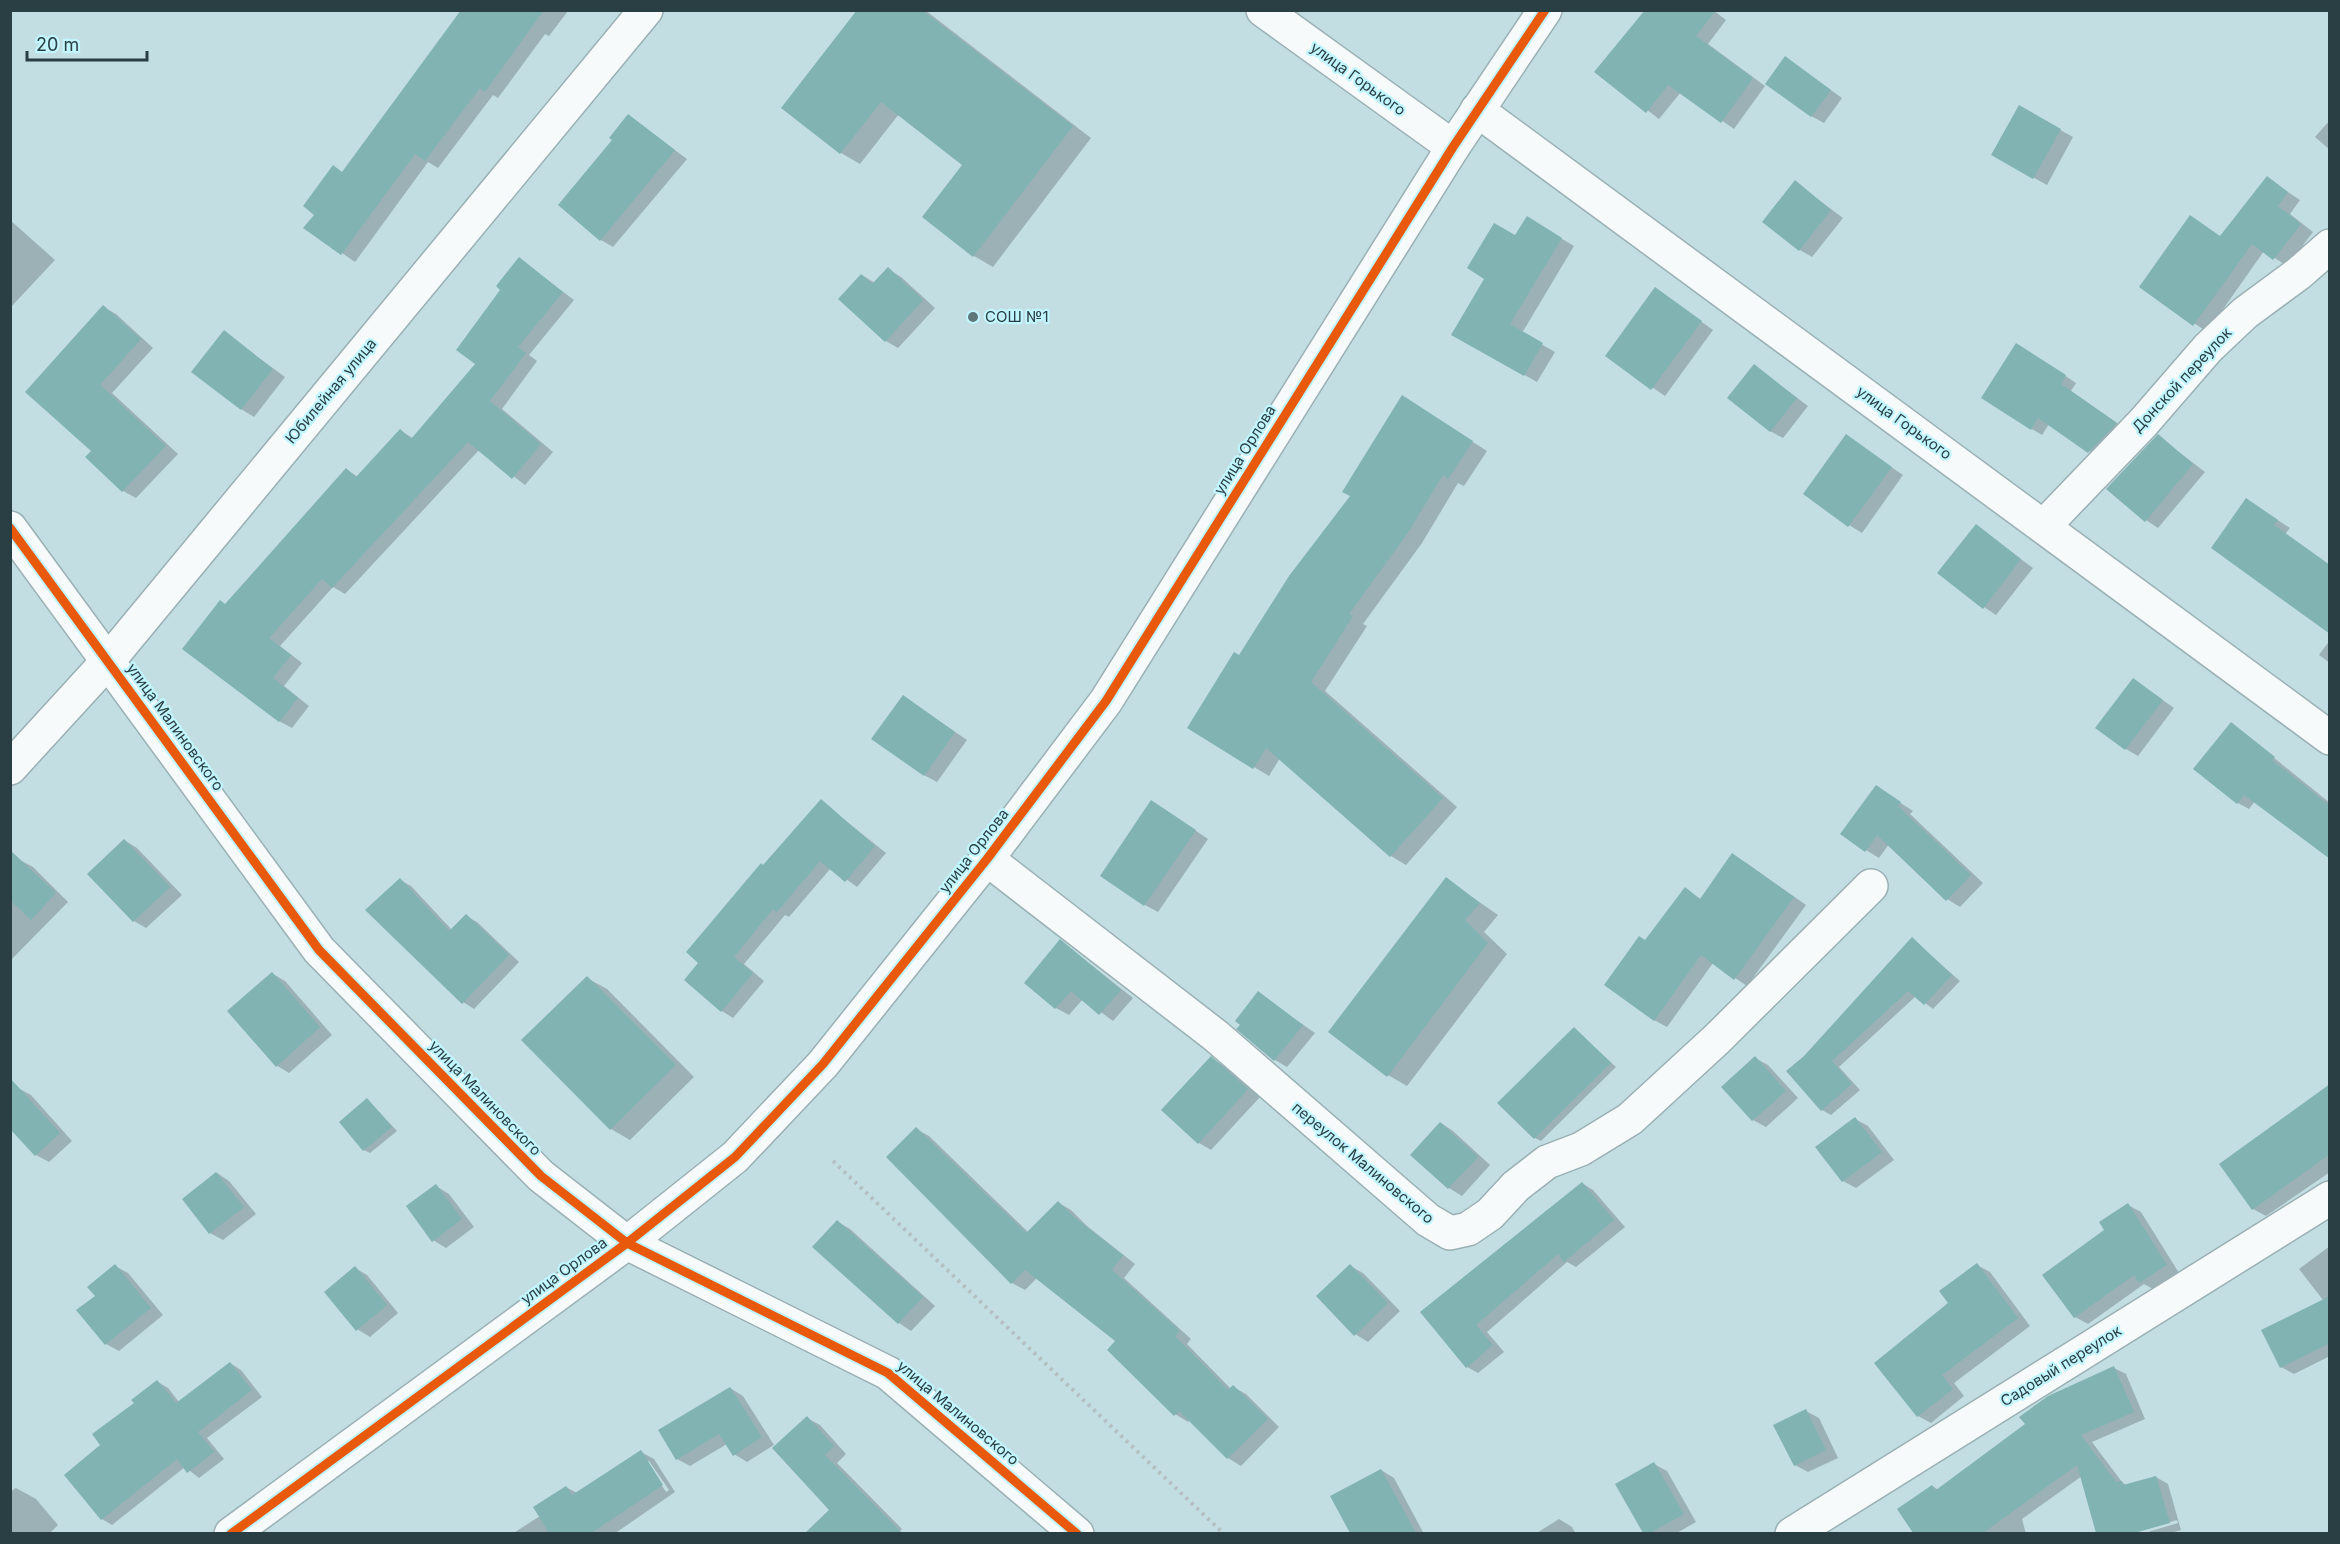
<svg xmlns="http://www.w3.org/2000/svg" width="2340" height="1544" font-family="Inter,sans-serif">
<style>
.shadow{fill:#0003;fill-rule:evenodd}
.building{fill:#81b3b3}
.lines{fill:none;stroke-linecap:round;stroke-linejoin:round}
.street-casing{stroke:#9ab0b4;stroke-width:36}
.secondary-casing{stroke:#9ab0b4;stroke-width:36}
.path{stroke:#b4bfc2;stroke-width:4;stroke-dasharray:3 4.5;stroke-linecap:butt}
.street{stroke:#f6fafb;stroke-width:33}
.secondary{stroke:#f6fafb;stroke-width:33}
.cycleway-casing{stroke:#c1f6ff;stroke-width:13}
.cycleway{stroke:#e8590c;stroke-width:9}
.poi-dot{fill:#5f777b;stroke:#c1f6ff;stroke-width:2}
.labels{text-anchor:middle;stroke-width:4.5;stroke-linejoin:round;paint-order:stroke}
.street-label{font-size:15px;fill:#2a3f43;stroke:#c1f6ff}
.poi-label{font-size:15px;fill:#2a3f43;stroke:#c1f6ff;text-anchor:start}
</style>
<rect width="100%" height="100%" fill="#c2dee3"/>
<g class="shadow">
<path d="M 463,10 L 568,11 L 549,36 L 545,34 L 498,98 L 493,95 L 438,168 L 428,162 L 355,262 L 305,227 L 316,214 L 334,167 L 343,173 Z"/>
<path d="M 859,10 L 925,10 L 1091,138 L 993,267 L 974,256 L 964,164 L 899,114 L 860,164 L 841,153 Z"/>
<path d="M 1713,10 L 1726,20 L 1708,44 L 1765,86 L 1734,129 L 1681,92 L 1659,119 L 1596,71 Z"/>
<path d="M 1786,58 L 1842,98 L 1824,123 L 1811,116 Z"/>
<path d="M 2019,107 L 2073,137 L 2047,185 L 1993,155 Z"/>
<path d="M 629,116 L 687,159 L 613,247 L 601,240 L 615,140 Z"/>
<path d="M 2330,120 L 2330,150 L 2315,137 Z"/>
<path d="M 2267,178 L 2300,200 L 2290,214 L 2313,232 L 2287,266 L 2264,251 L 2207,332 L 2141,286 L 2221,237 Z"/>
<path d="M 1795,182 L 1843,218 L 1812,257 L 1800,250 Z"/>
<path d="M 1527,218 L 1574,246 L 1522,333 L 1555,352 L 1537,382 L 1453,334 Z"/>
<path d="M 10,220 L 55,260 L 10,308 Z"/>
<path d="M 519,259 L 574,300 L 529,355 L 537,361 L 502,409 L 553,452 L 525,485 L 479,450 L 345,594 L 333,587 L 280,646 L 302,663 L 284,686 L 309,706 L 292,728 L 279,721 L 226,605 L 347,470 L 358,477 L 400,430 L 414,439 L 477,363 L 502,289 Z"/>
<path d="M 888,269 L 901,277 L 935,308 L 898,348 L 886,341 L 862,275 L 875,283 Z"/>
<path d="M 1656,289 L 1713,330 L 1665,396 L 1607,356 Z"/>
<path d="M 103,307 L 116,314 L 153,348 L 112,393 L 178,454 L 136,498 L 123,491 L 87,457 L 93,451 Z"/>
<path d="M 224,332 L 285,377 L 254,417 L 241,409 Z"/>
<path d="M 2028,351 L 2076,383 L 2071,391 L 2127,430 L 2100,458 L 2049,424 L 2042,435 L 2032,429 Z"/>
<path d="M 1754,366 L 1808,406 L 1783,438 L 1770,431 Z"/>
<path d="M 1417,406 L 1487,451 L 1464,486 L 1458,483 L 1422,543 L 1363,624 L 1367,626 L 1325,691 L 1457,807 L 1406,865 L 1391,856 L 1280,758 L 1269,776 L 1254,767 L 1240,657 Z"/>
<path d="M 1846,436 L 1903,475 L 1862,533 L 1849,525 Z"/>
<path d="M 2158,436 L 2205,472 L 2158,528 L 2146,520 Z"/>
<path d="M 2247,500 L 2290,528 L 2286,533 L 2289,602 Z"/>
<path d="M 1976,526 L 2033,568 L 1996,615 L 1984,607 Z"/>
<path d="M 2330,640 L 2330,663 L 2319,655 Z"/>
<path d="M 2134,680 L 2174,708 L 2138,756 L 2126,749 Z"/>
<path d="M 904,697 L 967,740 L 937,782 L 924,775 Z"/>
<path d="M 2232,724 L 2330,803 L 2330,858 L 2255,801 L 2249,809 L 2238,803 Z"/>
<path d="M 1876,787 L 1913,811 L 1910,814 L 1983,883 L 1960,907 L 1947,899 L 1889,844 L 1879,858 L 1866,850 Z"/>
<path d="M 821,801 L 886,853 L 857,887 L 831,868 L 789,917 L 785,915 L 744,964 L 764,981 L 733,1018 L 722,1011 L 700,963 L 764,867 Z"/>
<path d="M 1164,809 L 1208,839 L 1158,912 L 1145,905 Z"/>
<path d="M 124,840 L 137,848 L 182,895 L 146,928 L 134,921 Z"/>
<path d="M 20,860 L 33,867 L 68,902 L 10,961 L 10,870 Z"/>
<path d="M 1745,862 L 1806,905 L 1747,986 L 1713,963 L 1667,1027 L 1654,1020 L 1645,941 L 1685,889 L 1702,900 Z"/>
<path d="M 1446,879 L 1498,915 L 1484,932 L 1507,954 L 1407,1086 L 1388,1075 Z"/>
<path d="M 400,880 L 411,886 L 452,930 L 466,916 L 477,922 L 519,962 L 474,1009 L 463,1002 Z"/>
<path d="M 1912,939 L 1960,981 L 1933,1009 L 1916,996 L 1839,1067 L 1860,1090 L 1831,1115 L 1822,1110 L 1805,1057 Z"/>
<path d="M 1061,941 L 1133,998 L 1113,1021 L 1083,999 L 1069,1015 L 1056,1008 Z"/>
<path d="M 273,974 L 285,981 L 332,1035 L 289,1073 L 276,1065 Z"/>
<path d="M 587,978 L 607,989 L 694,1077 L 630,1140 L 611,1129 Z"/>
<path d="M 1258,993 L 1315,1033 L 1287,1067 L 1275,1060 L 1242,1025 Z"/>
<path d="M 1575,1029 L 1616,1067 L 1541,1141 L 1535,1138 Z"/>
<path d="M 1211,1058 L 1224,1066 L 1260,1097 L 1211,1150 L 1199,1143 Z"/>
<path d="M 1755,1058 L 1768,1065 L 1798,1098 L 1766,1127 L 1753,1120 Z"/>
<path d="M 2330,1084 L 2330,1172 L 2266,1216 L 2253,1209 L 2295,1111 Z"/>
<path d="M 18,1088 L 31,1095 L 72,1141 L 49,1162 L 36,1155 Z"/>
<path d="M 368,1100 L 397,1131 L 370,1153 L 364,1150 Z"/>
<path d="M 1855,1119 L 1868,1126 L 1894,1160 L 1856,1188 L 1843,1181 Z"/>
<path d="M 1441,1123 L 1453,1131 L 1490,1165 L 1462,1196 L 1449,1188 L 1412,1155 Z"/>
<path d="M 916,1129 L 929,1136 L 1028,1232 L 1059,1203 L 1071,1210 L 1087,1226 L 1135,1264 L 1124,1278 L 1191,1339 L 1187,1344 L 1231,1389 L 1233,1387 L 1246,1394 L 1279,1427 L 1241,1466 L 1228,1458 L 1190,1420 L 1188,1422 L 1175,1414 L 1117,1340 L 1037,1278 L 1025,1290 L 1012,1283 Z"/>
<path d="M 217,1173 L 229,1181 L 256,1214 L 223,1240 L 210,1233 Z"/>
<path d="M 1582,1183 L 1593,1190 L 1625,1227 L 1576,1267 L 1567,1262 L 1487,1332 L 1504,1352 L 1478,1373 L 1467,1367 L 1422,1312 Z"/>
<path d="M 436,1186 L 449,1194 L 474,1227 L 446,1248 L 433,1240 Z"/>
<path d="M 2128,1205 L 2141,1212 L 2179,1273 L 2153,1289 L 2144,1284 L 2088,1324 L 2075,1317 L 2106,1230 Z"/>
<path d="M 838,1222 L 850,1229 L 935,1306 L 911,1331 L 899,1323 L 815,1247 Z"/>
<path d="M 2330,1246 L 2330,1309 L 2299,1269 Z"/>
<path d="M 1977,1265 L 1990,1272 L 2030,1326 L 1954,1383 L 1964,1396 L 1931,1423 L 1918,1416 L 1950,1304 Z"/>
<path d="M 115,1266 L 128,1273 L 163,1315 L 119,1351 L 106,1344 L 97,1296 Z"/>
<path d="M 1350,1266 L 1363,1273 L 1400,1311 L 1368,1342 L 1355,1334 Z"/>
<path d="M 355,1268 L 367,1275 L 398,1313 L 370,1337 L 357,1329 Z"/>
<path d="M 2330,1341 L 2330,1356 L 2294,1374 L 2281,1367 Z"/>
<path d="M 230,1363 L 241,1370 L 262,1397 L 207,1438 L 224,1459 L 199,1478 L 185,1467 L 112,1525 L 102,1519 L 102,1445 L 136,1403 L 158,1382 L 168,1388 L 179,1402 Z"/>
<path d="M 2114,1368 L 2126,1374 L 2145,1419 L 2092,1442 L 2122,1482 L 2127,1486 L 2156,1477 L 2168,1484 L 2181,1530 L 2168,1534 L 2141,1534 L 2178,1523 L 2177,1520 L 2131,1534 L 2098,1534 L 2082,1476 L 2022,1519 L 2026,1534 L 1915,1534 L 1899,1510 L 1932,1486 L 1939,1490 Z"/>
<path d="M 730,1388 L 743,1396 L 774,1445 L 747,1462 L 734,1454 L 727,1444 L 690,1466 L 677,1459 Z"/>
<path d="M 1806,1411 L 1819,1418 L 1838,1458 L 1808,1472 L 1795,1465 Z"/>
<path d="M 807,1418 L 820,1425 L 846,1454 L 837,1463 L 902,1529 L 897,1534 L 808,1534 L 831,1510 Z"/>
<path d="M 641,1452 L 654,1459 L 675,1492 L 614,1534 L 512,1534 L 540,1516 L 566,1487 L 577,1493 ZM 646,1461 L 649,1461 L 669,1490 L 666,1492 Z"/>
<path d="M 1654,1464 L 1667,1471 L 1696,1522 L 1675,1534 L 1645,1534 L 1617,1485 Z"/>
<path d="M 1381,1470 L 1394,1478 L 1424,1534 L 1352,1534 L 1332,1496 Z"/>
<path d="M 16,1488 L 36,1499 L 58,1525 L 49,1534 L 10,1534 L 10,1492 Z"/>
<path d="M 1559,1519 L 1572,1527 L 1576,1534 L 1535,1534 Z"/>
</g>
<g class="building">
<path d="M 461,10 L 544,10 L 485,92 L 480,88 L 425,161 L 415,154 L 341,255 L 303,228 L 314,215 L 303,206 L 333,165 L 342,172 Z"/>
<path d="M 857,10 L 922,10 L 1073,126 L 973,257 L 922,217 L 962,165 L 881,102 L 840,154 L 781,108 Z"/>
<path d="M 1645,10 L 1716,10 L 1696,36 L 1753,78 L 1721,123 L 1668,85 L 1646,113 L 1594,72 Z"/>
<path d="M 1785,56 L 1831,90 L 1811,117 L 1765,84 Z"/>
<path d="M 2019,105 L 2061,129 L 2033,179 L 1991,155 Z"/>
<path d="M 628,114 L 675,150 L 600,241 L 558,205 L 612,140 L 609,138 Z"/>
<path d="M 2267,176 L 2288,192 L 2278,206 L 2301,224 L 2273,260 L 2252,244 L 2193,326 L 2139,287 L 2190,215 L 2220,236 Z"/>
<path d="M 1795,180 L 1831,210 L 1799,251 L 1762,222 Z"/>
<path d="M 1527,216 L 1562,238 L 1510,324 L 1543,343 L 1524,376 L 1451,335 L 1484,279 L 1467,268 L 1494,223 L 1515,235 Z"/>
<path d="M 519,257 L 563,292 L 518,347 L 526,353 L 490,401 L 541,444 L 512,479 L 468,442 L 332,588 L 322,579 L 269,638 L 291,655 L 273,678 L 298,698 L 279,722 L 182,649 L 220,600 L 225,604 L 346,468 L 356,477 L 400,429 L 411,439 L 475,364 L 456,350 L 500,290 L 496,286 Z"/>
<path d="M 888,267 L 923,300 L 885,342 L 838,299 L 861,274 L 872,284 Z"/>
<path d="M 1655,287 L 1702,321 L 1651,390 L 1605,356 Z"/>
<path d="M 103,305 L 141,339 L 100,385 L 166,446 L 122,492 L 85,457 L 91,451 L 25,392 Z"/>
<path d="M 224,330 L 273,369 L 241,410 L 191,372 Z"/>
<path d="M 2016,343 L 2066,375 L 2061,384 L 2117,423 L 2088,453 L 2038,418 L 2031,430 L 1981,398 Z"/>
<path d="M 1754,364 L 1797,398 L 1770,432 L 1727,398 Z"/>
<path d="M 1402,395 L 1473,441 L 1448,479 L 1443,475 L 1407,534 L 1349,614 L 1353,616 L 1311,682 L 1443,798 L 1390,857 L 1266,748 L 1253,769 L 1187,728 L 1234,652 L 1239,655 L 1289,576 L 1350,496 L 1342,492 Z"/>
<path d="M 1846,434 L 1892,467 L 1848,527 L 1803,494 Z"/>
<path d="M 2158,434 L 2193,464 L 2145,522 L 2106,489 Z"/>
<path d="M 2246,498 L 2278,520 L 2274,525 L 2330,565 L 2330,634 L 2211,548 Z"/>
<path d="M 1976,524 L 2021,559 L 1983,609 L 1937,573 Z"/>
<path d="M 2133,678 L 2163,700 L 2125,750 L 2095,728 Z"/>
<path d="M 903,695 L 955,732 L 924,776 L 871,739 Z"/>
<path d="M 2231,722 L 2275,757 L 2272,760 L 2330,806 L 2330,859 L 2244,795 L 2237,804 L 2193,769 Z"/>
<path d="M 1876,785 L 1901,802 L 1898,806 L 1971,875 L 1946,901 L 1877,835 L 1865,852 L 1840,834 Z"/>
<path d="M 821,799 L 875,846 L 845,882 L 820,861 L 777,912 L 773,909 L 734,957 L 753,973 L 721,1012 L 684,980 L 698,963 L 686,952 L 761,863 L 763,865 Z"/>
<path d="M 1151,800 L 1196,830 L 1144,906 L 1100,876 Z"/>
<path d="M 124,839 L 170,887 L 133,922 L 87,874 Z"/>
<path d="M 10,850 L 56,893 L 31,920 L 10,900 Z"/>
<path d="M 1732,853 L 1794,897 L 1734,980 L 1701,955 L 1654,1021 L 1604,985 L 1639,936 L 1645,940 L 1685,887 L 1700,899 Z"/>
<path d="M 1446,877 L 1480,903 L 1465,920 L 1488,943 L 1387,1077 L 1328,1032 Z"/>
<path d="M 400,878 L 449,931 L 466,914 L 509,955 L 462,1004 L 365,910 Z"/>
<path d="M 1912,937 L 1952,975 L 1924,1005 L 1908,991 L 1832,1061 L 1852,1084 L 1821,1111 L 1786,1071 L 1804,1056 Z"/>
<path d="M 1060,939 L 1121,990 L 1099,1015 L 1071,991 L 1055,1009 L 1024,983 Z"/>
<path d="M 272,972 L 320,1027 L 276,1067 L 227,1011 Z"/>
<path d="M 587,976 L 676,1065 L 610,1130 L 521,1040 Z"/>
<path d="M 1258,991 L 1303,1025 L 1274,1061 L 1236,1029 L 1240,1025 L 1235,1021 Z"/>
<path d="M 1574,1027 L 1611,1063 L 1534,1139 L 1497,1103 Z"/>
<path d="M 1211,1056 L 1248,1089 L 1198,1144 L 1161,1110 Z"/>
<path d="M 1755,1056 L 1786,1091 L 1752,1121 L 1721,1087 Z"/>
<path d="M 10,1078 L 60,1133 L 35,1156 L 10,1129 Z"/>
<path d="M 2330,1084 L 2330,1154 L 2252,1210 L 2219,1164 Z"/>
<path d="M 367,1098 L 392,1127 L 363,1151 L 339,1122 Z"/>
<path d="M 1855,1117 L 1882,1152 L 1842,1182 L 1815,1147 Z"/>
<path d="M 1440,1122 L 1478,1157 L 1448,1189 L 1410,1155 Z"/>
<path d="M 916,1127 L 1026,1233 L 1058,1201 L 1074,1217 L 1123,1255 L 1112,1270 L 1180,1331 L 1175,1336 L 1228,1390 L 1233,1385 L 1268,1419 L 1227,1459 L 1179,1411 L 1174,1416 L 1107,1350 L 1115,1341 L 1025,1270 L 1011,1284 L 886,1157 Z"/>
<path d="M 216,1172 L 244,1207 L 209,1234 L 182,1199 Z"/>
<path d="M 1582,1182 L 1614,1220 L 1564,1262 L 1558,1254 L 1476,1325 L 1493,1345 L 1466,1368 L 1420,1312 Z"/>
<path d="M 436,1184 L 462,1219 L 432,1242 L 406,1206 Z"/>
<path d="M 2128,1203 L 2167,1265 L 2139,1283 L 2134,1275 L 2074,1318 L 2042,1275 L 2104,1230 L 2099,1222 Z"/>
<path d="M 837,1220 L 923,1297 L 898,1324 L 812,1247 Z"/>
<path d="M 1977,1263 L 2018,1318 L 1942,1375 L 1953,1389 L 1917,1417 L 1874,1363 L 1948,1303 L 1939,1291 Z"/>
<path d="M 115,1264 L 151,1308 L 105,1345 L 76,1310 L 95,1296 L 87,1287 Z"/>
<path d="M 1350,1264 L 1388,1303 L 1354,1336 L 1316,1296 Z"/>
<path d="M 355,1266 L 387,1305 L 356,1331 L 324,1292 Z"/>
<path d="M 2330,1296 L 2330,1343 L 2280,1368 L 2261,1330 Z"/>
<path d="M 230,1362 L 252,1390 L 198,1432 L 214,1452 L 187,1473 L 177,1459 L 101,1520 L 64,1475 L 100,1445 L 92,1434 L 134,1403 L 131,1400 L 157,1380 L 176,1403 Z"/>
<path d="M 2114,1366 L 2134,1412 L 2081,1435 L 2116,1482 L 2122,1481 L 2123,1485 L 2156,1476 L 2170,1523 L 2134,1533 L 2096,1533 L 2077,1465 L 1983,1533 L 1913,1533 L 1897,1509 L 1932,1485 L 1936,1490 L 2025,1424 L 2019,1417 L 2048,1396 Z"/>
<path d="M 730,1387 L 762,1437 L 733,1456 L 719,1434 L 676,1460 L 658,1430 Z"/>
<path d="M 1806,1409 L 1826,1450 L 1794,1466 L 1773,1425 Z"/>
<path d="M 807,1416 L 834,1446 L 825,1455 L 902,1533 L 805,1533 L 829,1510 L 772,1448 Z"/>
<path d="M 641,1450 L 663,1485 L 591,1533 L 549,1533 L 533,1507 L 566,1486 L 572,1495 Z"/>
<path d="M 1654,1462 L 1684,1514 L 1650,1533 L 1643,1533 L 1615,1484 Z"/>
<path d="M 1381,1469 L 1416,1533 L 1350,1533 L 1330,1496 Z"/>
</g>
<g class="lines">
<defs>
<g id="street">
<path d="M 1263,10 L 1453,147"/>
<path d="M 1477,110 L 2330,738"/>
<path d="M 2044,526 L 2143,423 L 2208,348 L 2245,313 L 2298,274 L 2330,246"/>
<path d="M 10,768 L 108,661 L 646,10"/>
<path d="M 987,859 L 1216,1036 L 1428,1220 L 1450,1233 L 1468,1229 L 1490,1214 L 1516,1186 L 1547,1162 L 1581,1149 L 1630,1119 L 1717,1039 L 1871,886"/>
<path d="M 231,1534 L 627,1243 L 735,1157 L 823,1064 L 987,859 L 1106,701 L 1453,147 L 1545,10"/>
<path d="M 1792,1534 L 2330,1198"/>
</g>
<path id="secondary" d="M 10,528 L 319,950 L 541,1176 L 627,1243 L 888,1373 L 1077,1534"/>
</defs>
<use href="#street" class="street-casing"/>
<use href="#secondary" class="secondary-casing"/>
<path class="path" d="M 833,1161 L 1224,1534"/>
<use href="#street" class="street"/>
<use href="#secondary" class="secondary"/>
<defs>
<g id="cycleway">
<path d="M 10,528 L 319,950 L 541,1176 L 627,1243 L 888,1373 L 1077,1534"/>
<path d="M 231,1534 L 627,1243 L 735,1157 L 823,1064 L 987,859 L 1106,701 L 1453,147 L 1545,10"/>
</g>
</defs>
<use href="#cycleway" class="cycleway-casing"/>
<use href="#cycleway" class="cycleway"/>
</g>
<circle class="poi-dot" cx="973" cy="317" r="6"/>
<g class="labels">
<g class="street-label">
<text transform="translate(1358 79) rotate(36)" y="5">улица Горького</text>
<text transform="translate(2182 380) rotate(-47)" y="5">Донской переулок</text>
<text transform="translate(331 391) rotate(-50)" y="5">Юбилейная улица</text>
<text transform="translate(1904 423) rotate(36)" y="5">улица Горького</text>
<text transform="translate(1245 450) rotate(-58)" y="5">улица Орлова</text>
<text transform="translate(175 727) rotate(54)" y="5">улица Малиновского</text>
<text transform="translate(974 851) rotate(-52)" y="5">улица Орлова</text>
<text transform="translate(485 1098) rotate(46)" y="5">улица Малиновского</text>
<text transform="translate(1363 1163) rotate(40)" y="5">переулок Малиновского</text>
<text transform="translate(564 1271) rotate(-36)" y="5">улица Орлова</text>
<text transform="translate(2061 1366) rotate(-32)" y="5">Садовый переулок</text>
<text transform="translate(958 1413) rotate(40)" y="5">улица Малиновского</text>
</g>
<g class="poi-label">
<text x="985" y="322">СОШ №1</text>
</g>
</g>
<rect width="2340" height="1544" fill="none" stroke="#2a3f43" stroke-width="24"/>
<path d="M27 51v9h120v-9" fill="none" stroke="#2a3f43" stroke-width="3"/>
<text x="36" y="51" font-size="18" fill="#2a3f43" stroke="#c1f6ff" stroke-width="4.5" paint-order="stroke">20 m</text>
</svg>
